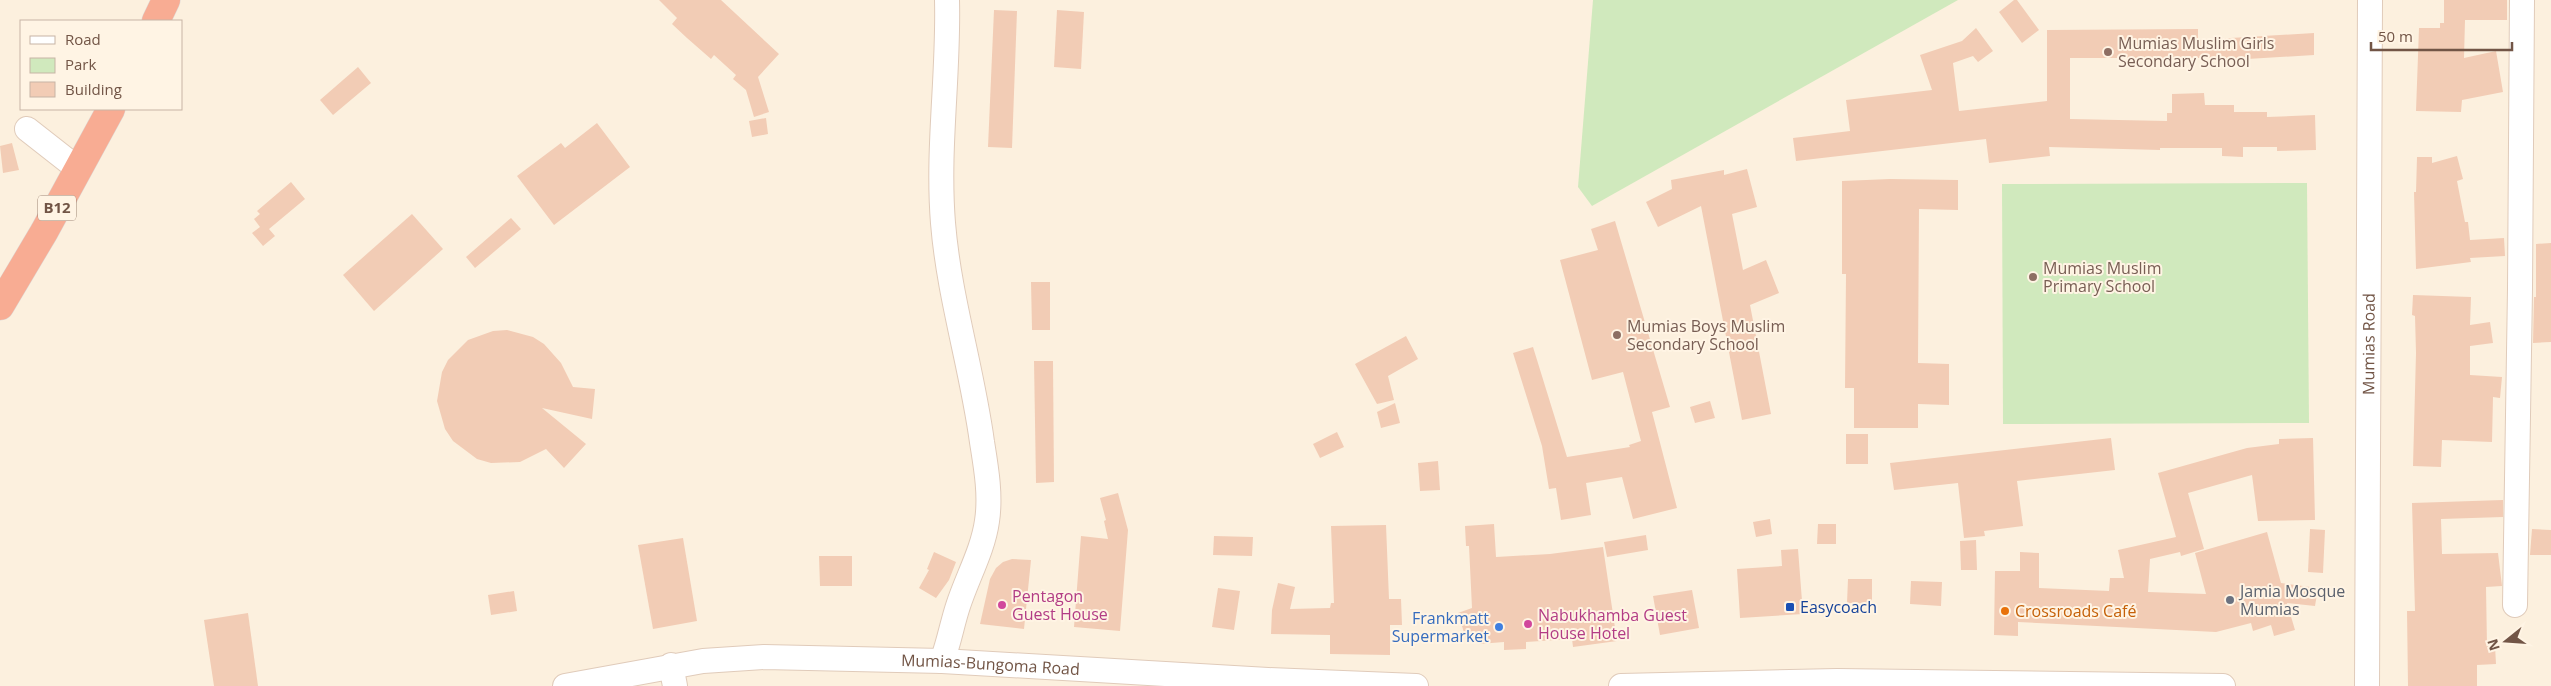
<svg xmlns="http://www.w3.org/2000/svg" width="2551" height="686" font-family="'Open Sans',sans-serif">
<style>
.green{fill:#d0e9bd}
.building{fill:#f2ccb5}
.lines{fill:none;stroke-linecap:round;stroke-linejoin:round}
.minor-casing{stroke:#e0cbba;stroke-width:26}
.highway-casing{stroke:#ddd6d3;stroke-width:29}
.minor{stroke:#fff;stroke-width:24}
.highway{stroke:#f8ac93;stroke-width:28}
.education-dot{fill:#8d6e63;stroke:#fff4e4;stroke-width:2}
.worship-dot{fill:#6b7280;stroke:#fff4e4;stroke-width:2}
.hotel-dot{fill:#d1479c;stroke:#fff4e4;stroke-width:2}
.transit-dot{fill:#1a4fb4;stroke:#fff4e4;stroke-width:2}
.food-dot{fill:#e8710a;stroke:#fff4e4;stroke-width:2}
.shop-dot{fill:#3f7fe0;stroke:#fff4e4;stroke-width:2}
.labels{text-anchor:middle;stroke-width:4;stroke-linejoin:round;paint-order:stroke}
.shield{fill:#fff4e4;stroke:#9c8575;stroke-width:1}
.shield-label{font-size:15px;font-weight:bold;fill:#725546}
.education-label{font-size:16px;fill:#785e54;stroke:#fff4e4;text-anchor:start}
.street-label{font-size:16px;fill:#725546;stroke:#fff4e4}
.worship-label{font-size:16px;fill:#5b616d;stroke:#fff4e4;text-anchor:start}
.hotel-label{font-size:16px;fill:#b23c85;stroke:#fff4e4;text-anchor:start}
.transit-label{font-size:16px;fill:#164399;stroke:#fff4e4;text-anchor:start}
.food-label{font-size:16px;fill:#c56008;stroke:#fff4e4;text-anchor:start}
.shop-label{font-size:16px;fill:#366cbe;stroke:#fff4e4;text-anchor:end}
</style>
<rect width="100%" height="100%" fill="#fcf0de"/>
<g class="green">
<path d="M 1593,0 L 1958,0 L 1592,206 L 1578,187 Z"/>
<path d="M 2307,183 L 2309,423 L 2003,424 L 2002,184 Z"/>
</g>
<g class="building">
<path d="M 659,0 L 721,0 L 779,54 L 758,77 L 769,112 L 754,117 L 746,90 L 733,79 L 736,75 L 714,55 L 711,59 L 687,38 L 672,24 L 677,18 Z"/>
<path d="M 2014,0 L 2017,0 L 2039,30 L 2022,43 L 1999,12 Z"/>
<path d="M 2444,0 L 2507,0 L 2507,20 L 2465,20 L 2464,58 L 2496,51 L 2503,92 L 2462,100 L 2461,112 L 2416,111 L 2419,28 L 2440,28 L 2440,23 L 2444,23 Z"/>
<path d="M 994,10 L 1017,11 L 1012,148 L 988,147 Z"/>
<path d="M 1057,10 L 1084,12 L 1081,69 L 1054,67 Z"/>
<path d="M 1976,28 L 1993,51 L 1978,62 L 1973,56 L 1953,63 L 1959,111 L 2047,101 L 2047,30 L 2198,29 L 2198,40 L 2314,33 L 2314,55 L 2215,61 L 2214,58 L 2070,58 L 2070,119 L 2167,121 L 2167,113 L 2172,113 L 2172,94 L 2204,93 L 2205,105 L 2234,105 L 2234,112 L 2267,112 L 2267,117 L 2315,115 L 2316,150 L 2277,151 L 2277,147 L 2243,147 L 2243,157 L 2222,156 L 2222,148 L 2160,148 L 2160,150 L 2049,147 L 2050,156 L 1989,163 L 1986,139 L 1796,161 L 1793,138 L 1850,131 L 1846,100 L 1932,90 L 1920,55 L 1962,41 Z"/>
<path d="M 358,67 L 371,83 L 333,115 L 320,100 Z"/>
<path d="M 766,118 L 768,134 L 752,137 L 749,121 Z"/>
<path d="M 597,123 L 630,167 L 554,225 L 517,176 L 561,143 L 565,148 Z"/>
<path d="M 12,143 L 19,170 L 3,173 L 0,146 Z"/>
<path d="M 2457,156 L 2463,179 L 2457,181 L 2465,222 L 2468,222 L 2470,240 L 2504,238 L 2505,256 L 2470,258 L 2471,262 L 2416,269 L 2414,192 L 2416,192 L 2417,157 L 2432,157 L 2432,163 Z"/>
<path d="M 1747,169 L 1757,207 L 1732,214 L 1743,270 L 1766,260 L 1779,293 L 1750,305 L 1771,414 L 1742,420 L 1701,206 L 1658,227 L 1646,202 L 1672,189 L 1671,180 L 1724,170 L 1724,175 Z"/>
<path d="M 1890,179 L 1958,180 L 1958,210 L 1919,209 L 1918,363 L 1949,364 L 1949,405 L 1918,404 L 1918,428 L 1854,428 L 1854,388 L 1845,388 L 1846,274 L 1842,274 L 1842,181 Z"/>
<path d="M 291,182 L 305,199 L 269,229 L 275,236 L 263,246 L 252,233 L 260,227 L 254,219 L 260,214 L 257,211 Z"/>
<path d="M 412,214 L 443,249 L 374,311 L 343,275 Z"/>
<path d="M 511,218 L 521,229 L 475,268 L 466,257 Z"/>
<path d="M 1615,221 L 1670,407 L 1652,412 L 1677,508 L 1633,519 L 1622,477 L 1586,483 L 1591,515 L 1561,520 L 1556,488 L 1549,489 L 1542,446 L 1513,353 L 1533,347 L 1567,457 L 1630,447 L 1629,445 L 1641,441 L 1623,372 L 1592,380 L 1560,260 L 1598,250 L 1591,229 Z"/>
<path d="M 2551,243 L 2551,342 L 2533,343 L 2534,297 L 2536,297 L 2536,244 Z"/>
<path d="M 1031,282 L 1050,282 L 1050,330 L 1032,330 Z"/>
<path d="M 2413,295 L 2471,297 L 2470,325 L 2490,322 L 2493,343 L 2470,346 L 2470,375 L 2502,377 L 2500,398 L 2493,397 L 2492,442 L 2442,440 L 2441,467 L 2413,466 L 2416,353 L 2415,316 L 2412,315 Z"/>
<path d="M 507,330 L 533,337 L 544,344 L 561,363 L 573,387 L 595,389 L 592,419 L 542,408 L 586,444 L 564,468 L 546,449 L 520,462 L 491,463 L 477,459 L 453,441 L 445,429 L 437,401 L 442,372 L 448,360 L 468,340 L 493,331 Z"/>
<path d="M 1406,336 L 1418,359 L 1388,376 L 1394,400 L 1377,404 L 1355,364 Z"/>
<path d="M 1034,361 L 1053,361 L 1054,482 L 1036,483 Z"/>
<path d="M 1710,401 L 1715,418 L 1695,423 L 1690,407 Z"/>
<path d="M 1395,403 L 1400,423 L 1381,428 L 1377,412 Z"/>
<path d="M 1337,432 L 1344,447 L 1320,458 L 1313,444 Z"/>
<rect x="1846" y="434" width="22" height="30"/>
<path d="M 2111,438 L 2115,470 L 2017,481 L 2023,526 L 1984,531 L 1985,536 L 1964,538 L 1958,483 L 1894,490 L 1890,463 Z"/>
<path d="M 2313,438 L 2315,520 L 2258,521 L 2252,475 L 2188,493 L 2204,549 L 2181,556 L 2180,552 L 2150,559 L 2148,592 L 2206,594 L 2195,553 L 2267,532 L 2281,583 L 2318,588 L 2315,606 L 2287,603 L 2295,630 L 2274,636 L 2271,625 L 2253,631 L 2251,623 L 2216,632 L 2018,622 L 2018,636 L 1994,635 L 1995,571 L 2020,571 L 2020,552 L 2039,553 L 2039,588 L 2109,591 L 2110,578 L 2124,578 L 2118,550 L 2176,537 L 2158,473 L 2247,448 L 2279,444 L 2279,439 Z"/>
<path d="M 1438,461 L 1440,490 L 1420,491 L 1418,463 Z"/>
<path d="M 1118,493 L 1128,530 L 1120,631 L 1074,627 L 1081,536 L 1108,539 L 1104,521 L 1106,520 L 1100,498 Z"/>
<path d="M 2503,500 L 2503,517 L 2441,519 L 2442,554 L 2498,553 L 2502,586 L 2486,587 L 2487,646 L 2495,646 L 2496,664 L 2477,665 L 2477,686 L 2408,686 L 2407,611 L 2415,611 L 2412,503 Z"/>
<path d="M 1770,519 L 1772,534 L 1756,537 L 1753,522 Z"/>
<path d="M 1494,524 L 1496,557 L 1550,554 L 1603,547 L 1617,641 L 1573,647 L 1572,639 L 1526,642 L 1526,649 L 1504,650 L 1504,642 L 1479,644 L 1478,635 L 1466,639 L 1458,613 L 1472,608 L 1469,546 L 1466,546 L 1465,526 Z"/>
<path d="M 1818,524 L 1836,524 L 1836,544 L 1817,544 Z"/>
<path d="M 1386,525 L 1389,599 L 1401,599 L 1402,625 L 1390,625 L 1390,655 L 1330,654 L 1330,635 L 1271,634 L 1272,610 L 1278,583 L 1295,587 L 1290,609 L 1330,608 L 1331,603 L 1334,603 L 1331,526 Z"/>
<path d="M 2310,529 L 2325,530 L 2323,573 L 2308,572 Z"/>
<path d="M 2532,529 L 2551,530 L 2551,555 L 2530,555 Z"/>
<path d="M 1646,535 L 1648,550 L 1607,557 L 1604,542 Z"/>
<path d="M 1214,536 L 1253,537 L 1252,556 L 1213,555 Z"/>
<path d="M 683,538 L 697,621 L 653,629 L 638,545 Z"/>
<path d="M 1976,540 L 1977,570 L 1961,570 L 1960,541 Z"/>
<path d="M 1798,549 L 1803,614 L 1740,618 L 1737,569 L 1782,566 L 1781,550 Z"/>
<path d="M 934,552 L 956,562 L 949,580 L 936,598 L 919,588 L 929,570 L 927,569 Z"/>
<path d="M 819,556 L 852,556 L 852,586 L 820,586 Z"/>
<path d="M 1012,559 L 1031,560 L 1024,629 L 980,624 L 990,579 L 996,568 L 1003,562 Z"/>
<path d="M 1848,579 L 1872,579 L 1872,604 L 1847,603 Z"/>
<path d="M 1911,581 L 1942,582 L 1941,606 L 1910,604 Z"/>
<path d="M 1218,588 L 1240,591 L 1234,630 L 1212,627 Z"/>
<path d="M 1692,590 L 1699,628 L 1660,635 L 1653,596 Z"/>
<path d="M 514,591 L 517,611 L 491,615 L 488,595 Z"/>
<path d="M 248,613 L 258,686 L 214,686 L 204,620 Z"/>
</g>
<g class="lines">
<defs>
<g id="minor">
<path d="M 27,129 L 78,169"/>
<path d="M 2515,605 L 2520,289 L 2522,0"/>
<path d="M 942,661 C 949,643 952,624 958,606 C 967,578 983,550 987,521 C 991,495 986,467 982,442 C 972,368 949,297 943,223 C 937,148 949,74 947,0"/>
<path d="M 671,665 L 675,686"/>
<path id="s1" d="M 565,686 L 703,661 L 764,657 L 942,661 L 1268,680 L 1416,686"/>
<path d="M 1621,686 L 1837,681 L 2223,686"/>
<path id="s2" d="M 2367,686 L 2370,0"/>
</g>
<g id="highway">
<path d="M 156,21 L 166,0"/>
<path d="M 0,306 L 44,232 L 111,109"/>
</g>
</defs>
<use href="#minor" class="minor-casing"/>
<use href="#highway" class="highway-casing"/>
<use href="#minor" class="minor"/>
<use href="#highway" class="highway"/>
</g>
<g class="education-dot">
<circle cx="2108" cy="52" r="5"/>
<circle cx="2033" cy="277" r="5"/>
<circle cx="1617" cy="335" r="5"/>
</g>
<circle class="worship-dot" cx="2230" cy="600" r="5"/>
<g class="hotel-dot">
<circle cx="1002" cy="605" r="5"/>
<circle cx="1528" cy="624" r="5"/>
</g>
<rect class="transit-dot" x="1785" y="602" width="10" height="10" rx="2.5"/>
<circle class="food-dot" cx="2005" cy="611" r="5"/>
<circle class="shop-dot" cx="1499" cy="627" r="5"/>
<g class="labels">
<rect class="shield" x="38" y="195.5" width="38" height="25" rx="4"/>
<g class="shield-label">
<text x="57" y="213">B12</text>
</g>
<g class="education-label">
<text x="2118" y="49">Mumias Muslim Girls<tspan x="2118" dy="18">Secondary School</tspan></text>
<text x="2043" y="274">Mumias Muslim<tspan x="2043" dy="18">Primary School</tspan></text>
<text x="1627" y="332">Mumias Boys Muslim<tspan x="1627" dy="18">Secondary School</tspan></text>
</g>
<g class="street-label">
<text dy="6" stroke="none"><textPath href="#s2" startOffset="342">Mumias Road</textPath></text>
<text dy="6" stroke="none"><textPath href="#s1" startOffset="428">Mumias-Bungoma Road</textPath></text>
</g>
<g class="worship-label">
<text x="2240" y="597">Jamia Mosque<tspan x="2240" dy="18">Mumias</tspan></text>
</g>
<g class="hotel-label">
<text x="1012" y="602">Pentagon<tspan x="1012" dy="18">Guest House</tspan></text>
<text x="1538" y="621">Nabukhamba Guest<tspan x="1538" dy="18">House Hotel</tspan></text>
</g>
<g class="transit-label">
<text x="1800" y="613">Easycoach</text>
</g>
<g class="food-label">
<text x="2015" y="617">Crossroads Café</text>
</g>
<g class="shop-label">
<text x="1489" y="624">Frankmatt<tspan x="1489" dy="18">Supermarket</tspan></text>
</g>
</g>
<rect x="20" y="20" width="162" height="90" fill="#fff4e4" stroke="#c7b4a5"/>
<rect x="30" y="36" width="25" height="8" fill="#ffffff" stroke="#c7b4a5"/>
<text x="65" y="45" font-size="15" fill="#725546">Road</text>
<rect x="30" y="58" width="25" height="15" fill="#d0e9bd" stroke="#c7b4a5"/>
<text x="65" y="70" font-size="15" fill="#725546">Park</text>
<rect x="30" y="82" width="25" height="15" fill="#f2ccb5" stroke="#c7b4a5"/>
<text x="65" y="95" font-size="15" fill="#725546">Building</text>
<g transform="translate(2506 641) rotate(253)" stroke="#fff4e4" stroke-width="4" paint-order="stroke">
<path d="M0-4L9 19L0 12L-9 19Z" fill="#725546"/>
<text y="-8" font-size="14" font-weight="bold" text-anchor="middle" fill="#725546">N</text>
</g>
<path d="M2371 42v8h141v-8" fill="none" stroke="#725546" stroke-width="2.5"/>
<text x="2378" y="42" font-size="15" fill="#725546" stroke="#fff4e4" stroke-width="4" paint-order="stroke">50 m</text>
</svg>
